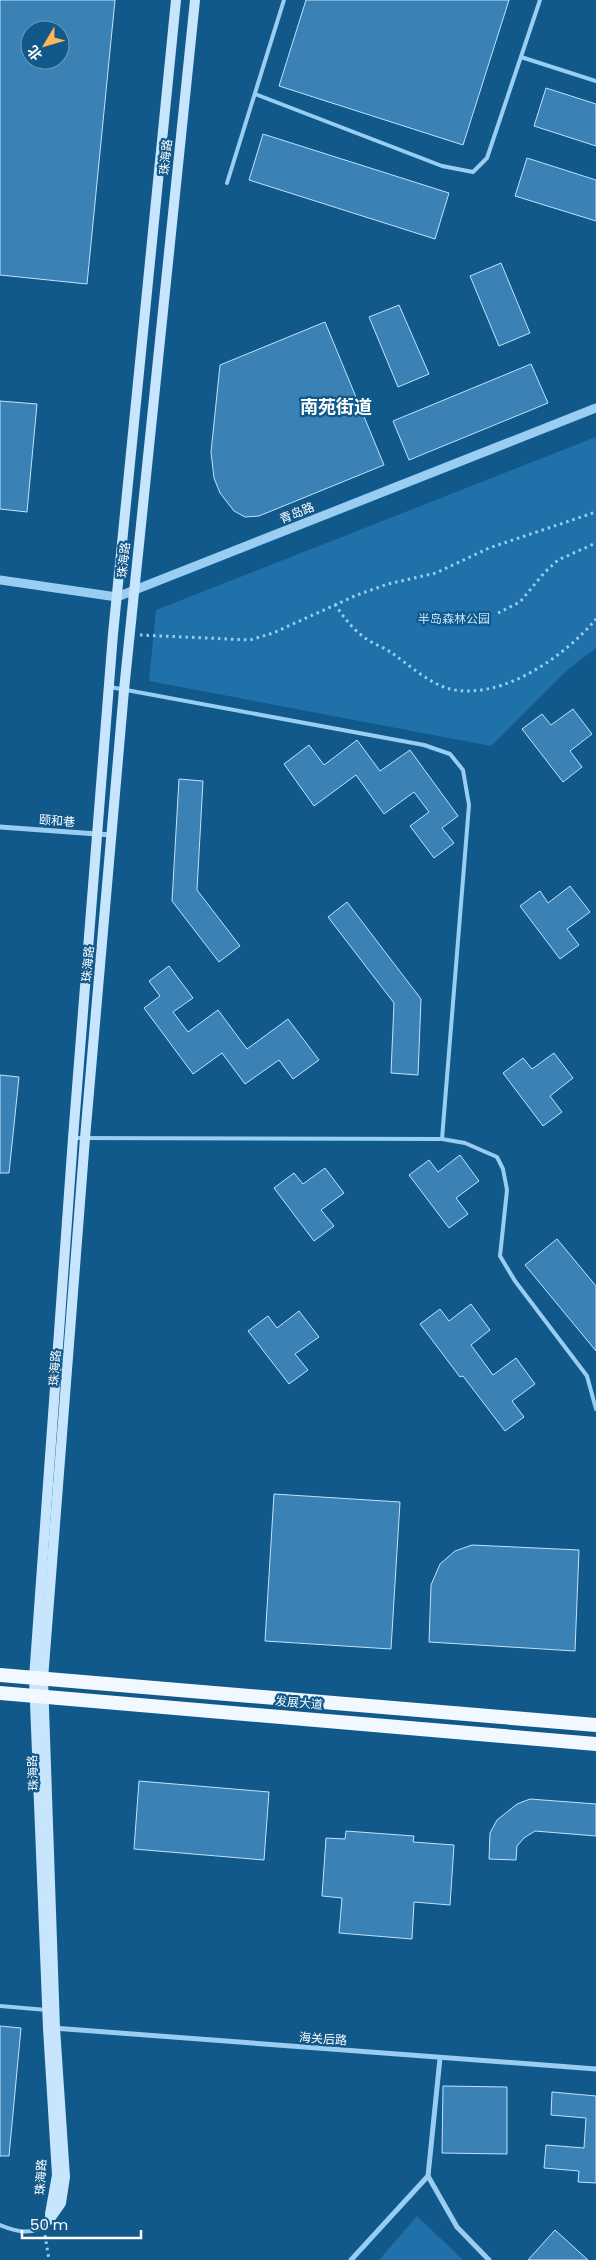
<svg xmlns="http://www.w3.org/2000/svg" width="596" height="2260" font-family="Poppins,'Noto Sans SC',sans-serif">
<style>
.green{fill:#2071a9}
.building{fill:#3a82b5;stroke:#bfe4fc;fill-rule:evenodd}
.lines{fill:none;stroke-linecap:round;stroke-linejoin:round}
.path{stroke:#99cdf1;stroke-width:3;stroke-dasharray:2.5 4;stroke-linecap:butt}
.service{stroke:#99cdf1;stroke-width:4}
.minor{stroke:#99cdf1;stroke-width:5}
.tertiary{stroke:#99cdf1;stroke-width:9}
.secondary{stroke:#c7e5fc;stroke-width:10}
.trunk{stroke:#f1f8ff;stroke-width:14}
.labels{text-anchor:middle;stroke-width:4.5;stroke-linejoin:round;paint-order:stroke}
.street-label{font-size:12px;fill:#fff;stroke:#11588b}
.park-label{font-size:12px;fill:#bfe4fc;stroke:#11588b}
.district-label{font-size:18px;font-weight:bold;fill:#fff;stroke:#11588b}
</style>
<rect width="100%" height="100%" fill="#11588b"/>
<g class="green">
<path d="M 596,437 L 596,648 L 566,671 L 491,746 L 149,681 L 156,610 Z"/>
<path d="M 417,2216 L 463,2260 L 379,2260 Z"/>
</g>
<g class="building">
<path d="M 0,0 L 115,0 L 87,284 L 0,275 ZM 30,30 L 60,30 L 60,60 L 30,60 Z"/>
<path d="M 306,0 L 509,0 L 463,145 L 279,86 Z"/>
<path d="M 546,88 L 596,104 L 596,146 L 534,126 Z"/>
<path d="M 263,134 L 449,193 L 435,239 L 249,180 Z"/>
<path d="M 527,158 L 596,180 L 596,221 L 515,196 Z"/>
<path d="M 501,263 L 530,333 L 499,346 L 470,276 Z"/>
<path d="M 399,305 L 429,374 L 398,387 L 369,317 Z"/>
<path d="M 325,322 L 384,465 L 259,516 L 245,517 L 234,511 L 220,493 L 214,478 L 211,452 L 220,365 Z"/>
<path d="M 531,364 L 548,403 L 409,460 L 393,421 Z"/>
<path d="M 0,401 L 37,404 L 27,512 L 0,509 Z"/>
<path d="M 573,709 L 592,734 L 570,751 L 582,767 L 563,782 L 522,729 L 542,714 L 551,725 Z"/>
<path d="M 357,740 L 380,771 L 410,750 L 458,816 L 442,828 L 454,843 L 434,858 L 410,826 L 429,812 L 414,792 L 384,814 L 356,775 L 314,806 L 284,764 L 309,745 L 324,765 Z"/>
<path d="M 179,779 L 203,781 L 197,890 L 240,946 L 219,962 L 172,901 Z"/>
<path d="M 570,886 L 590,912 L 567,929 L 579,945 L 560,959 L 520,906 L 540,891 L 548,903 Z"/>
<path d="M 347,902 L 421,999 L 418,1075 L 391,1073 L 394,1003 L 328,917 Z"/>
<path d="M 169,966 L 193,998 L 173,1012 L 188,1032 L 218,1010 L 247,1049 L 288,1019 L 319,1060 L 293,1079 L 279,1060 L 245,1084 L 222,1053 L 193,1074 L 144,1008 L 160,996 L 149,981 Z"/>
<path d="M 554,1053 L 573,1078 L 550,1096 L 562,1112 L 543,1126 L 503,1073 L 523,1058 L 532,1069 Z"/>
<path d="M 0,1075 L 19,1077 L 9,1173 L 0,1173 Z"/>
<path d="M 460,1155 L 479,1181 L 456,1198 L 468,1214 L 449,1228 L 409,1175 L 429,1160 L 438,1172 Z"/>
<path d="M 325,1168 L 344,1193 L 321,1210 L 334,1226 L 314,1241 L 274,1188 L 294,1173 L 303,1184 Z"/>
<path d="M 557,1239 L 596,1286 L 596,1351 L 525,1265 Z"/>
<path d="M 471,1304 L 490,1330 L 471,1345 L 493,1375 L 516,1358 L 535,1384 L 512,1401 L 524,1417 L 505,1431 L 463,1376 L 460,1377 L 420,1324 L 440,1309 L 449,1321 Z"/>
<path d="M 299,1311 L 319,1337 L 295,1354 L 308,1370 L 289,1384 L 248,1331 L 268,1316 L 277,1328 Z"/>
<path d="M 274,1494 L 400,1502 L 391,1649 L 265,1641 Z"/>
<path d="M 472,1545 L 579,1550 L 575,1651 L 429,1642 L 431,1585 L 440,1564 L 455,1551 Z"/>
<path d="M 139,1781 L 269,1792 L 264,1860 L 134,1849 Z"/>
<path d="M 530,1799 L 596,1804 L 596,1836 L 535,1831 L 524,1838 L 517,1846 L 516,1860 L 489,1859 L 490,1833 L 497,1820 L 517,1804 Z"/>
<path d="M 346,1831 L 414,1836 L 413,1842 L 454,1845 L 450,1905 L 414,1902 L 412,1939 L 339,1933 L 342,1898 L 322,1896 L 326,1838 L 345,1839 Z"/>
<path d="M 0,2026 L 21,2028 L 9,2156 L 0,2156 Z"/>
<path d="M 443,2086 L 507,2087 L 507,2154 L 442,2153 Z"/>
<path d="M 552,2092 L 596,2096 L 596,2183 L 578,2182 L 579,2171 L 544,2168 L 546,2145 L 584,2148 L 586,2118 L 551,2115 Z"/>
<path d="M 555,2230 L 588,2260 L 528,2260 Z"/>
</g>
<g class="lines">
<g class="path">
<path d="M 335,604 C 344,618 354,631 368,640 C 376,645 385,648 392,653 C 409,665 430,684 450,689 C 502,701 565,656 596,619"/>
<path d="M 498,613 L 520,602 L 544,573 L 558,560 L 596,543"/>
<path d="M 140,635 L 250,640 L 273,633 L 357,595 L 388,584 L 436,573 L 489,548 L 596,512"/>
<path d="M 45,2235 L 49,2260"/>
</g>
<g class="service">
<path d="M 521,57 L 596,81"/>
<path d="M 255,94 L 442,166 L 473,172 L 487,158 L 540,0"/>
<path d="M 227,183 L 284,0"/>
<path d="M 110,687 L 424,745 L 450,754 L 463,770 L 469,805 L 442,1139"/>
<path d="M 73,1138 L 442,1139 L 465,1143 L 497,1157 L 503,1169 L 507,1190 L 500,1256 L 515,1281 L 587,1376 L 596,1409"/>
<path d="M 0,2006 L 47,2010"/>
<path d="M 0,2225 C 17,2232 36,2237 49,2220"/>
</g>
<g class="minor">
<path d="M 0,827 L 111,835"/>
<path d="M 53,2028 L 596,2069"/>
<path d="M 440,2058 L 428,2176 L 457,2227 L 489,2260"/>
<path d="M 351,2260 L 428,2176"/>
</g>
<path class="tertiary" d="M 0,580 L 117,597 L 596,408"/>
<g class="secondary">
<path d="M 50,2214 L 57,2175 L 48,2028 L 34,1678 L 73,1138 L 113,634 L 176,0"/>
<path d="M 49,2220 L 61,2203 L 65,2177 L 55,2028 L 43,1679 L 85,1138 L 124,690 L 195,0"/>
</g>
<g class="trunk">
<path d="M 0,1675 L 596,1725"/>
<path d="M 0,1693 L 596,1744"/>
</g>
</g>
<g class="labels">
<g class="street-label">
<text transform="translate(166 157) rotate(-84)" y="4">珠海路</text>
<text transform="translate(297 513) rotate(-22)" y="4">青岛路</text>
<text transform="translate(124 560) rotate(-84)" y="4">珠海路</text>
<text transform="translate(57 821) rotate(4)" y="4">颐和巷</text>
<text transform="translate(88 964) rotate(-85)" y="4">珠海路</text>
<text transform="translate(55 1368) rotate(-86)" y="4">珠海路</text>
<text transform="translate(299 1703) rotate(5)" y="4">发展大道</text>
<text transform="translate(33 1773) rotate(-92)" y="4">珠海路</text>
<text transform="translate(323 2039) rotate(4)" y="4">海关后路</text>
<text transform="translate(41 2177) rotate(-87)" y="4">珠海路</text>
</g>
<g class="park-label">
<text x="454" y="623">半岛森林公园</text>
</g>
<g class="district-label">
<text x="336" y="413">南苑街道</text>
</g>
</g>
<g transform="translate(45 45) rotate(232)"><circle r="24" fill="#11588b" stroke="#709bb9"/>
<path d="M0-4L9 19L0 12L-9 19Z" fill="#ffb859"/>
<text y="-8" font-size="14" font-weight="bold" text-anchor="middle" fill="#ffffff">北</text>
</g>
<path d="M22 2230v8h119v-8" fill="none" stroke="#ffffff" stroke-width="2.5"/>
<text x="30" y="2230" font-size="15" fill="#ffffff" stroke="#11588b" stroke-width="4" paint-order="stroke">50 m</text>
</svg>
